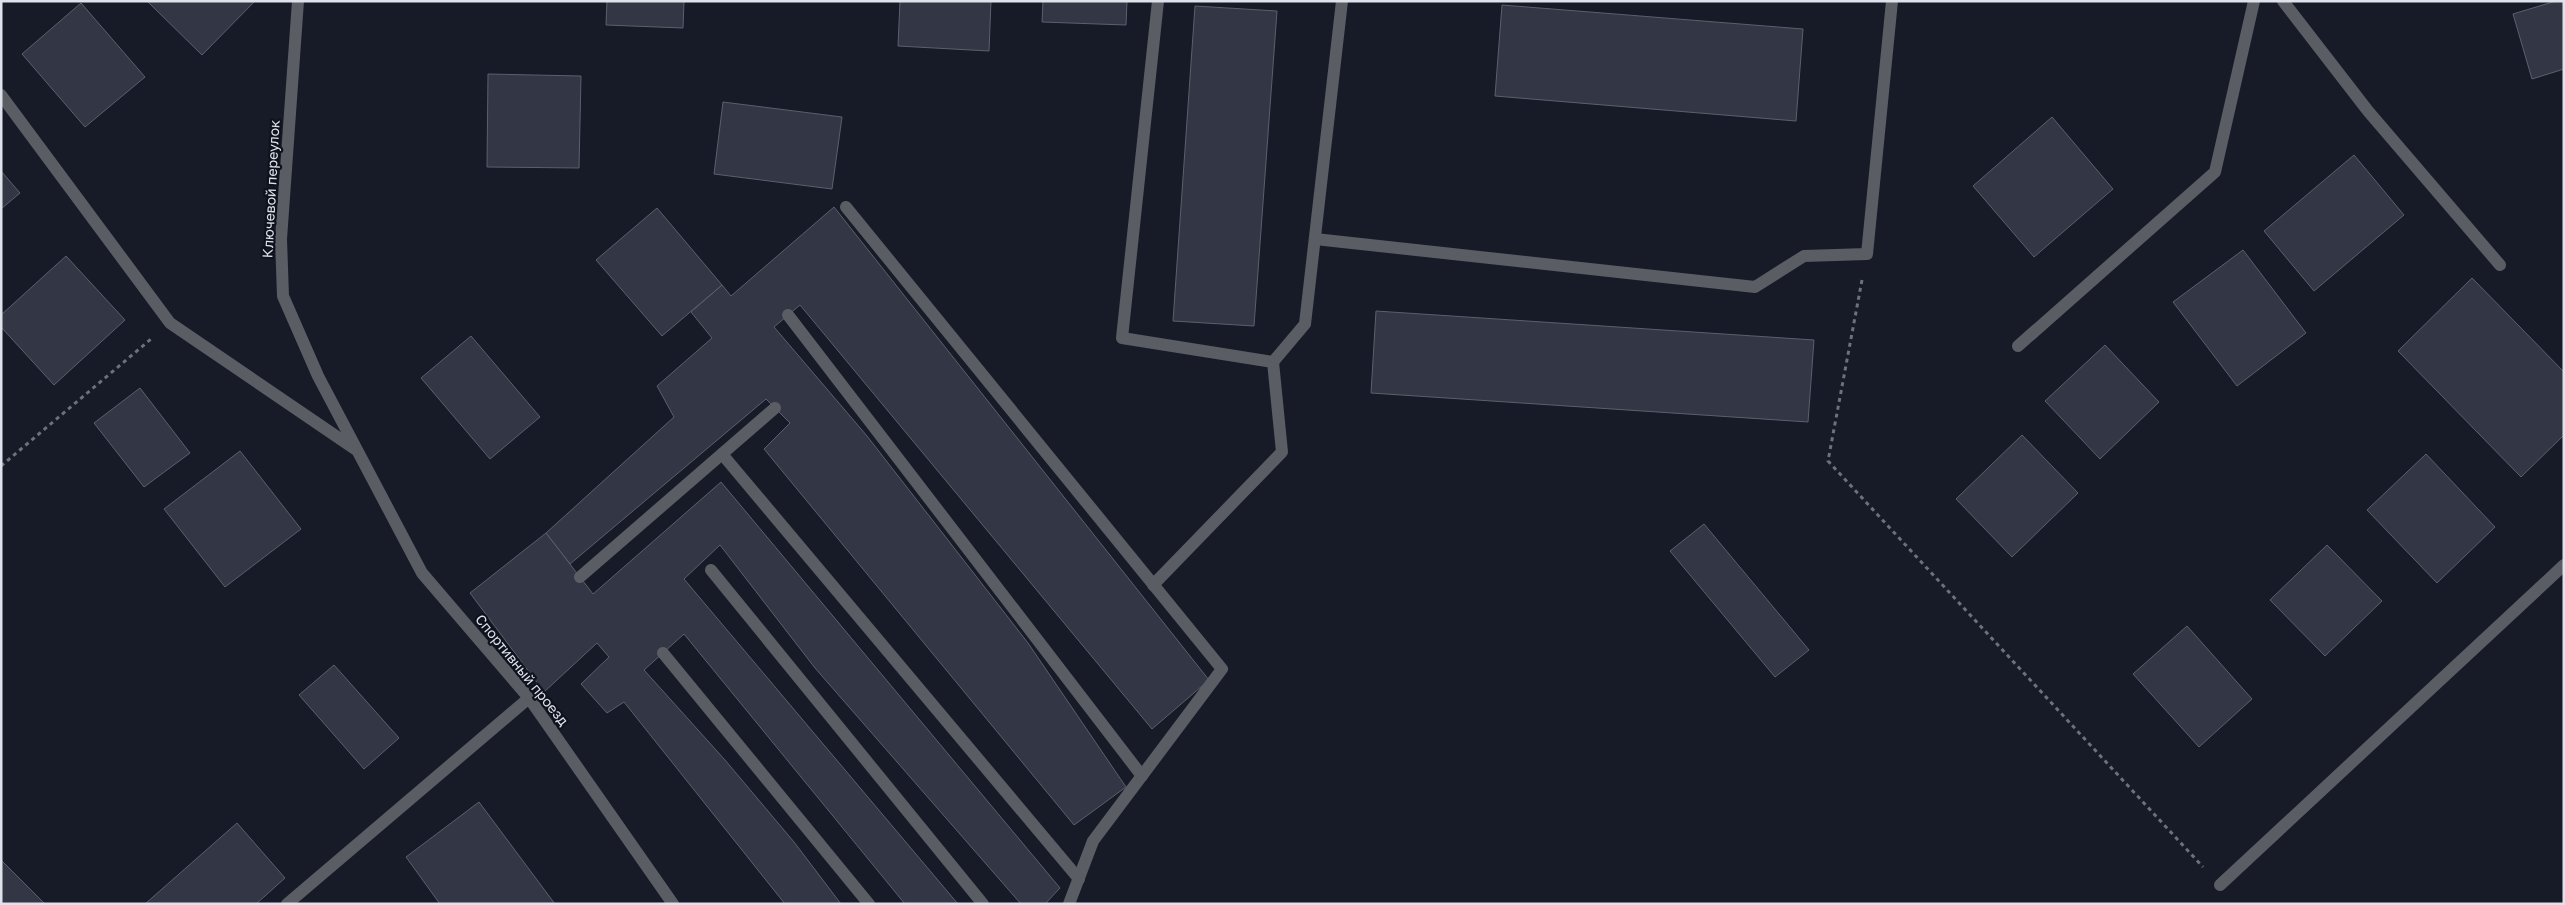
<svg xmlns="http://www.w3.org/2000/svg" width="2565" height="905" font-family="'Golos Text',sans-serif">
<style>
.building{fill:#333745;stroke:#5a606e}
.lines{fill:none;stroke-linecap:round;stroke-linejoin:round}
.path{stroke:#6c717b;stroke-width:3;stroke-dasharray:4 4;stroke-linecap:butt}
.lane{stroke:#5a5d63;stroke-width:12}
.street{stroke:#5a5d63;stroke-width:12}
.labels{text-anchor:middle;stroke-width:4.5;stroke-linejoin:round;paint-order:stroke}
.street-label{font-size:14px;fill:#dee2ea;stroke:#0e121d}
</style>
<rect width="100%" height="100%" fill="#161b27"/>
<g class="building">
<path d="M 147,1 L 255,1 L 202,55 Z"/>
<path d="M 607,1 L 684,1 L 683,28 L 606,25 Z"/>
<path d="M 900,1 L 991,1 L 989,51 L 898,46 Z"/>
<path d="M 1043,1 L 1127,1 L 1126,25 L 1042,22 Z"/>
<path d="M 2556,1 L 2564,1 L 2564,69 L 2532,79 L 2513,14 Z"/>
<path d="M 81,3 L 145,77 L 85,127 L 22,54 Z"/>
<path d="M 1502,5 L 1803,29 L 1796,121 L 1495,96 Z"/>
<path d="M 1195,6 L 1277,11 L 1254,326 L 1173,321 Z"/>
<path d="M 488,74 L 581,76 L 579,168 L 487,167 Z"/>
<path d="M 723,102 L 842,117 L 832,189 L 714,174 Z"/>
<path d="M 2052,117 L 2113,189 L 2034,257 L 1973,186 Z"/>
<path d="M 2354,155 L 2404,215 L 2314,291 L 2264,231 Z"/>
<path d="M 1,171 L 20,193 L 1,209 Z"/>
<path d="M 834,207 L 1209,680 L 1152,729 L 800,305 L 774,327 L 867,436 L 1028,643 L 1126,787 L 1074,825 L 764,449 L 790,423 L 766,399 L 570,564 L 546,533 L 674,417 L 657,386 L 712,338 L 691,312 L 722,285 L 731,296 Z"/>
<path d="M 657,208 L 722,285 L 662,336 L 596,260 Z"/>
<path d="M 2243,250 L 2306,333 L 2237,386 L 2173,302 Z"/>
<path d="M 66,256 L 125,320 L 54,385 L 1,327 L 1,315 Z"/>
<path d="M 2472,278 L 2564,372 L 2564,435 L 2521,477 L 2398,351 Z"/>
<path d="M 1376,311 L 1814,340 L 1808,422 L 1371,393 Z"/>
<path d="M 471,336 L 540,417 L 490,459 L 421,378 Z"/>
<path d="M 2105,345 L 2159,402 L 2100,459 L 2045,401 Z"/>
<path d="M 140,388 L 190,453 L 144,487 L 94,423 Z"/>
<path d="M 2022,435 L 2078,493 L 2012,557 L 1956,499 Z"/>
<path d="M 240,451 L 301,529 L 225,587 L 164,509 Z"/>
<path d="M 2426,454 L 2495,527 L 2437,583 L 2367,510 Z"/>
<path d="M 721,482 L 1060,888 L 1045,904 L 1021,904 L 815,668 L 720,545 L 684,579 L 958,904 L 905,904 L 684,634 L 644,670 L 725,760 L 794,842 L 841,904 L 785,904 L 624,702 L 607,713 L 581,684 L 609,657 L 597,643 L 544,692 L 470,593 L 546,533 L 593,594 Z"/>
<path d="M 1704,524 L 1809,650 L 1775,677 L 1670,551 Z"/>
<path d="M 2327,545 L 2382,601 L 2325,656 L 2270,600 Z"/>
<path d="M 2187,626 L 2252,699 L 2199,747 L 2133,674 Z"/>
<path d="M 334,665 L 399,738 L 364,769 L 299,695 Z"/>
<path d="M 479,802 L 555,904 L 440,904 L 406,857 Z"/>
<path d="M 237,823 L 285,878 L 256,904 L 145,904 Z"/>
<path d="M 1,860 L 45,904 L 1,904 Z"/>
</g>
<g class="lines">
<g class="path">
<path d="M 1862,280 L 1828,461 L 2203,867"/>
<path d="M 1,466 L 151,339"/>
</g>
<g class="lane">
<path d="M 846,207 L 1222,669 L 1093,841 L 1069,904"/>
<path d="M 1315,239 L 1755,287 L 1804,256 L 1867,254 L 1892,1"/>
<path d="M 788,315 L 1142,776"/>
<path d="M 1273,362 L 1305,324 L 1342,1"/>
<path d="M 722,454 L 1079,879"/>
<path d="M 711,570 L 983,904"/>
<path d="M 580,577 L 775,408"/>
<path d="M 1153,585 L 1282,452 L 1273,362 L 1122,338 L 1158,1"/>
<path d="M 663,653 L 869,904"/>
</g>
<g class="street">
<path d="M 298,1 L 281,239 L 283,296 L 318,376 L 422,573 L 529,698 L 673,904"/>
<path d="M 2283,1 L 2368,111 L 2500,265"/>
<path d="M 1,95 L 170,323 L 355,449"/>
<path d="M 2018,346 L 2215,172 L 2254,1"/>
<path d="M 2220,885 L 2564,565"/>
<path d="M 287,904 L 529,698"/>
</g>
</g>
<g class="labels">
<g class="street-label">
<text transform="translate(271 189) rotate(-87)" y="5">Ключевой переулок</text>
<text transform="translate(522 670) rotate(51)" y="5">Спортивный проезд</text>
</g>
</g>
<rect width="2565" height="905" fill="none" stroke="#dee2ea" stroke-width="5"/>
</svg>
